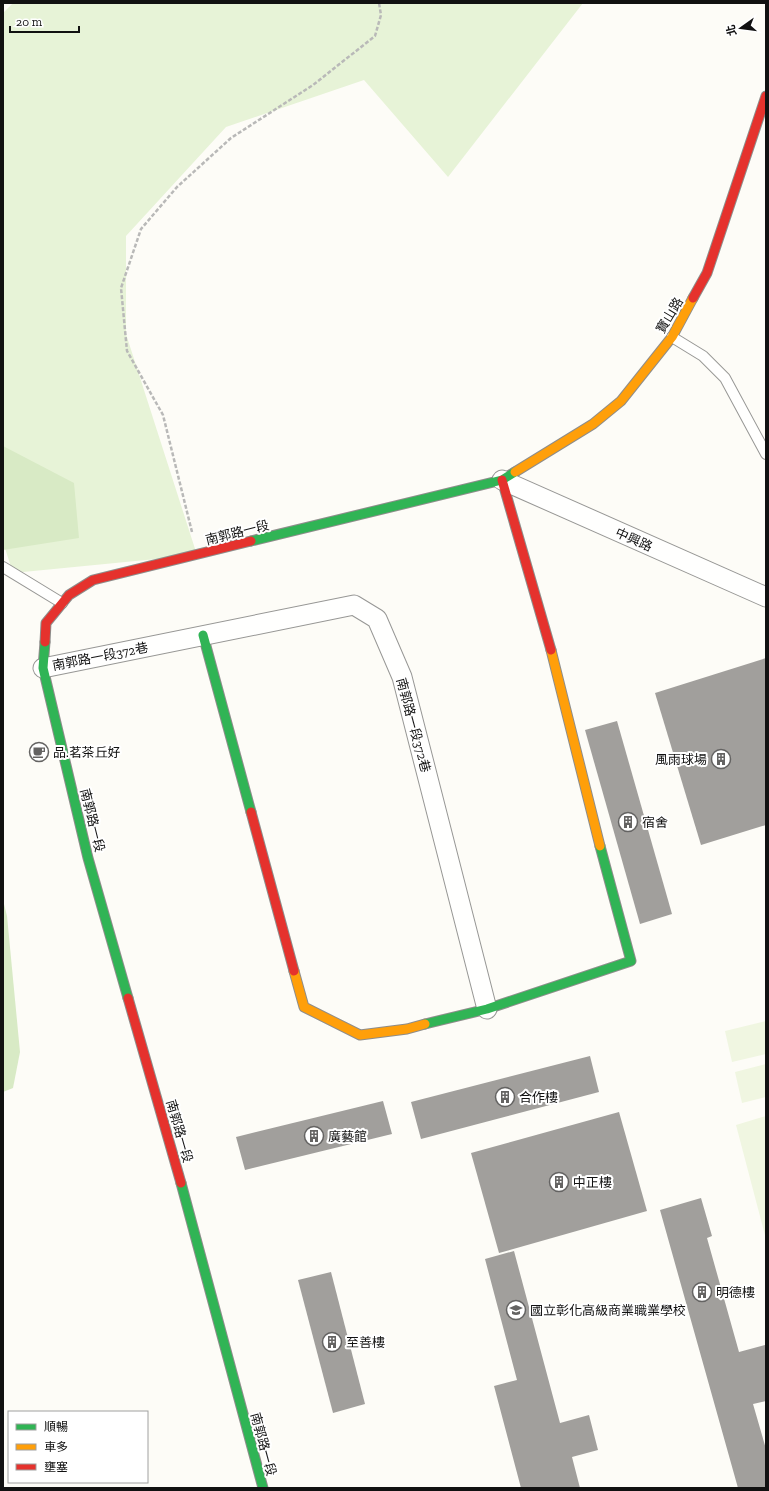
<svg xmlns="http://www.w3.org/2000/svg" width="769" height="1491" font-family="'Zilla Slab','Noto Sans TC',serif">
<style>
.green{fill:#e7f3d7}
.forest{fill:#d8eac5}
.pitch{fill:#f0f6e1}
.building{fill:#a19f9c}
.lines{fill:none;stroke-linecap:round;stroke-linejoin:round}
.lane-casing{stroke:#979795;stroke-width:12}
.street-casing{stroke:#979795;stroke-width:21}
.fast-casing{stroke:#8e8d8b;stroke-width:11}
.slow-casing{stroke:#8e8d8b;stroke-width:11}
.jam-casing{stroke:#8e8d8b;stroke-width:11}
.path{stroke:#b9b9b8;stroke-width:2.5;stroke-dasharray:4 2;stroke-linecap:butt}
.lane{stroke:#fffffe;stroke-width:10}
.street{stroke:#fffffe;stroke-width:19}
.fast{stroke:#30b455;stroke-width:9}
.slow{stroke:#ff9f0a;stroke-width:9}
.jam{stroke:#e5322d;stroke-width:9}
.labels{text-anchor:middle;stroke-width:4;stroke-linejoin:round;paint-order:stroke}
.street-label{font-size:13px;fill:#111;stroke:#fff}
.poi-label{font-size:13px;fill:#111;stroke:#fff;text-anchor:start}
</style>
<rect width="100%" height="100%" fill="#fdfcf7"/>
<path class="green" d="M 13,3 L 583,3 L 448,177 L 364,80 L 226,127 L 126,236 L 126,334 L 197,555 L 13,573 L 3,542 L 3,13 Z"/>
<g class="forest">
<path d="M 3,446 L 74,483 L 79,538 L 3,550 Z"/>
<path d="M 3,900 L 7,916 L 20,1052 L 13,1088 L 3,1092 Z"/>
</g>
<g class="pitch">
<path d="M 766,1021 L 766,1054 L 732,1062 L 725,1031 Z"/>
<path d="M 766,1064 L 766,1097 L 742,1103 L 735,1072 Z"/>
<path d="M 766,1116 L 766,1239 L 736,1125 Z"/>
</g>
<g class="building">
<path d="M 766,658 L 766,825 L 701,845 L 655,693 Z"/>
<path d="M 617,721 L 672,914 L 640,924 L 585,730 Z"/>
<path d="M 590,1056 L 599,1092 L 421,1139 L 411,1102 Z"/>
<path d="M 383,1101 L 392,1134 L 245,1170 L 236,1137 Z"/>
<path d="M 619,1112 L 647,1211 L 499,1253 L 471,1153 Z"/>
<path d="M 701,1198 L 712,1236 L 707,1238 L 739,1352 L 765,1345 L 766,1350 L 766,1401 L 753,1404 L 766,1449 L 766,1488 L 738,1488 L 660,1210 Z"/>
<path d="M 514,1251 L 560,1423 L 589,1415 L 598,1450 L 572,1457 L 580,1488 L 521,1488 L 494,1386 L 517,1380 L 485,1259 Z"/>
<path d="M 331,1272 L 365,1404 L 333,1413 L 298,1280 Z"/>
</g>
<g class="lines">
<defs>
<g id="lane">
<path d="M 672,337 L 703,356 L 725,378 L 766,454"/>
<path d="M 3,567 L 62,603"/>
</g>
<g id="street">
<path d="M 502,480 L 766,597"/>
<path d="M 43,668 L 354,605 L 377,619 L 402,677 L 487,1009"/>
</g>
<g id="fast">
<path d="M 251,541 L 502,480 L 515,472"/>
<path d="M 203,635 L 251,812"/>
<path d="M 45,642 L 43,668 L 88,858 L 128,998"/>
<path d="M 425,1024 L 487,1009 L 631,961 L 600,846"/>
<path d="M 181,1183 L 263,1488"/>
</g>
<g id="slow">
<path d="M 515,472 L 593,424 L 621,401 L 672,337 L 693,298"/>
<path d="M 551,650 L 600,846"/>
<path d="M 294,971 L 304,1007 L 360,1035 L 407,1029 L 425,1024"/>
</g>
<g id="jam">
<path d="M 693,298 L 707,273 L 766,96"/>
<path d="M 502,480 L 551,650"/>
<path d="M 45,642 L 46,623 L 69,595 L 93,580 L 251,541"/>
<path d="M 251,812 L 294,971"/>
<path d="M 128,998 L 181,1183"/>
</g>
</defs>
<use href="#lane" class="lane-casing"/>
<use href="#street" class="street-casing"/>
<use href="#fast" class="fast-casing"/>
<use href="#slow" class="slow-casing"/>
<use href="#jam" class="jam-casing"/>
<path class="path" d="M 192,532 L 163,415 L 127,351 L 121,288 L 141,229 L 177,187 L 231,138 L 313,85 L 375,36 L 381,15 L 379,3"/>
<use href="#lane" class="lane"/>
<use href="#street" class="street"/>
<use href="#fast" class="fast"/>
<use href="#slow" class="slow"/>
<use href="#jam" class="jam"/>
</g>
<defs>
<symbol id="cafe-ring" viewBox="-11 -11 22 22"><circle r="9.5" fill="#fff" stroke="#646362" stroke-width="1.5"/><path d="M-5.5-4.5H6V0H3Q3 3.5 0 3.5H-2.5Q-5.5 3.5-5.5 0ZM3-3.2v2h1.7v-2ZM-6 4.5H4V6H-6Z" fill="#646362"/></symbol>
<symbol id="building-ring" viewBox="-11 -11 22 22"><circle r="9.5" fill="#fff" stroke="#646362" stroke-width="1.5"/><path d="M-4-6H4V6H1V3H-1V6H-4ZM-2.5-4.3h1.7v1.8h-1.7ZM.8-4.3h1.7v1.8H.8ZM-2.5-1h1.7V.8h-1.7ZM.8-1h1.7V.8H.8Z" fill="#646362"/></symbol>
<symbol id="school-ring" viewBox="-11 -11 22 22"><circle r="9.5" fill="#fff" stroke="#646362" stroke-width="1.5"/><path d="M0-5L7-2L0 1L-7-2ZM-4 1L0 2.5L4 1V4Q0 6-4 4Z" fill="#646362"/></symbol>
</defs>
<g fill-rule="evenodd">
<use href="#cafe-ring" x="28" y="741" width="22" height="22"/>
<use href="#building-ring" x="710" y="748" width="22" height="22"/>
<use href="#building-ring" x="617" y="811" width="22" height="22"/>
<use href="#building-ring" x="494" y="1086" width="22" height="22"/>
<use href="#building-ring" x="303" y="1125" width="22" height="22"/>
<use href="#building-ring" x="548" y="1171" width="22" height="22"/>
<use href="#building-ring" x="691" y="1281" width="22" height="22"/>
<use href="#school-ring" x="505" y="1299" width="22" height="22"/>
<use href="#building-ring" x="321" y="1331" width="22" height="22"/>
</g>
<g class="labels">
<g class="street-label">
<text transform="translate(669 315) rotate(-59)" y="5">寶山路</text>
<text transform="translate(237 532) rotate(-14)" y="5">南郭路一段</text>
<text transform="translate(634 539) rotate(24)" y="5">中興路</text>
<text transform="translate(100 656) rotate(-11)" y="5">南郭路一段372巷</text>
<text transform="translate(414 725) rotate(75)" y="5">南郭路一段372巷</text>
<text transform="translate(93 820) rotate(76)" y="5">南郭路一段</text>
<text transform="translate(180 1131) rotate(74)" y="5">南郭路一段</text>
<text transform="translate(264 1444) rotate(75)" y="5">南郭路一段</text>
</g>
<g class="poi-label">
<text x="53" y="757">品.茗茶丘好</text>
<text x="707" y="764" text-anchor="end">風雨球場</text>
<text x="642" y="827">宿舍</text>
<text x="519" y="1102">合作樓</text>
<text x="328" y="1141">廣藝館</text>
<text x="573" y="1187">中正樓</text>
<text x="716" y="1297">明德樓</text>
<text x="530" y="1315">國立彰化高級商業職業學校</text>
<text x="346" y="1347">至善樓</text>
</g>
</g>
<rect width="769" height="1491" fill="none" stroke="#111111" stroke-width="8"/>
<rect x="8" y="1411" width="140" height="72" fill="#ffffff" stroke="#a0a0a0"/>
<rect x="16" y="1424" width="20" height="6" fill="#30b455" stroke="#a0a0a0"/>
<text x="44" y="1431" font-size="12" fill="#111111">順暢</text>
<rect x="16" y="1444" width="20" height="6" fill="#ff9f0a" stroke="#a0a0a0"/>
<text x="44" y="1451" font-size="12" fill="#111111">車多</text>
<rect x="16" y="1464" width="20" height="6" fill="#e5322d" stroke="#a0a0a0"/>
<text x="44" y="1471" font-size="12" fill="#111111">壅塞</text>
<g transform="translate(741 28) rotate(256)" stroke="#ffffff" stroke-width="3" paint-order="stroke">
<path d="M0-3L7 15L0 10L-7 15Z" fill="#111111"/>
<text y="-6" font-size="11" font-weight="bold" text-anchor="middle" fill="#111111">北</text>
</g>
<path d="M10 26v6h69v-6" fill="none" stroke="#111111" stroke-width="2"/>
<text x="16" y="26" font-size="12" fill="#111111" stroke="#ffffff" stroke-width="3" paint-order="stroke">20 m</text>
</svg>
